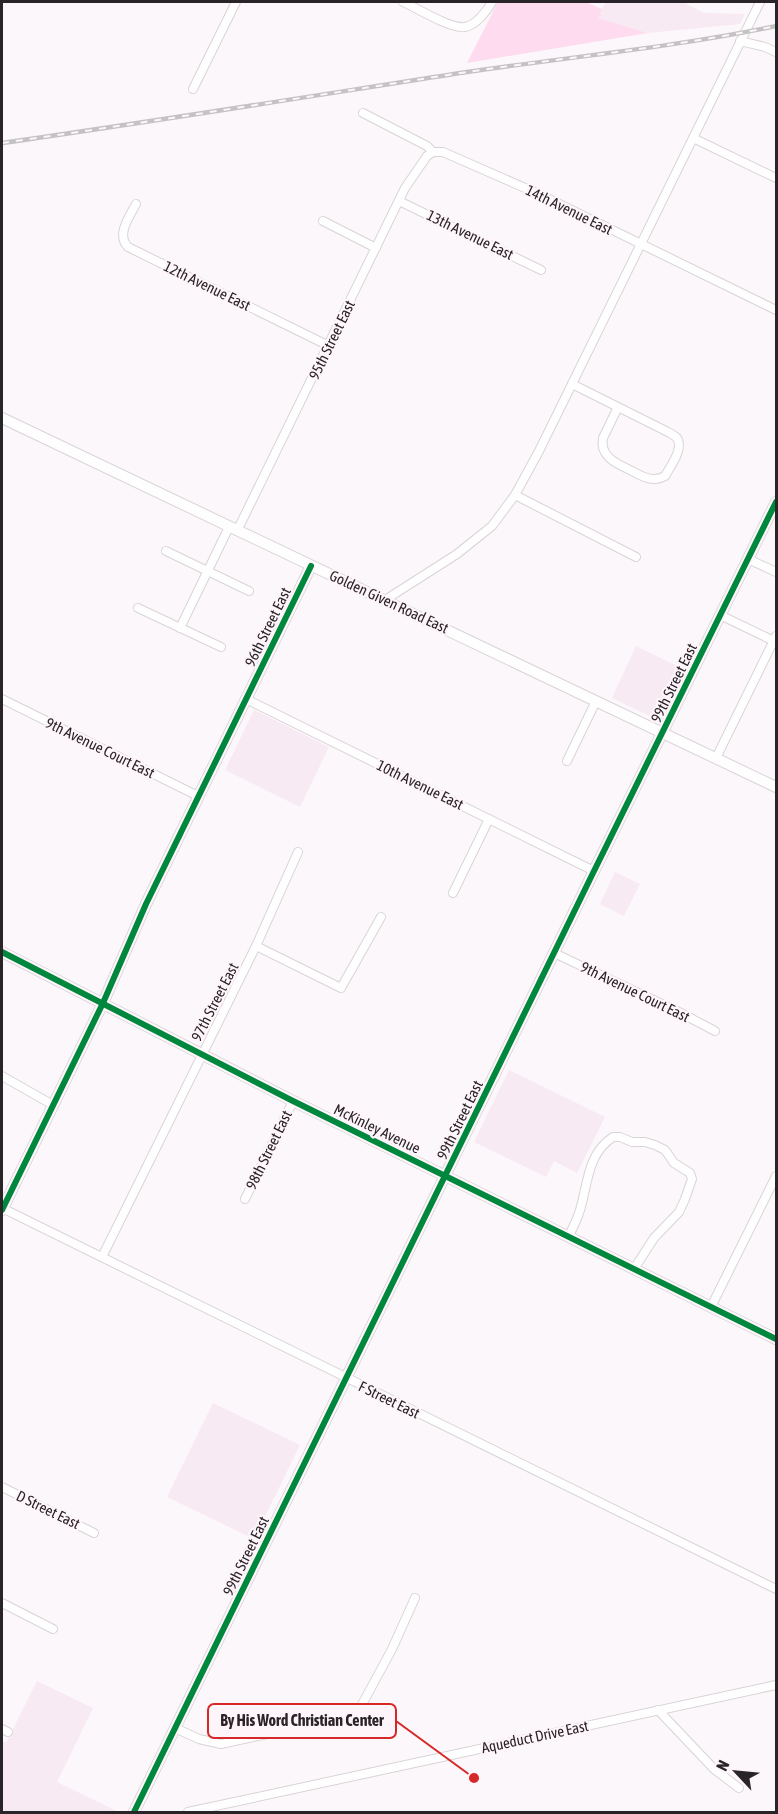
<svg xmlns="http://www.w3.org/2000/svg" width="778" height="1814" font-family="'Asap Condensed',sans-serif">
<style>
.built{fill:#f8eaf2}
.green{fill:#fedbef}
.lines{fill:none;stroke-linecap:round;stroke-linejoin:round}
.minor-casing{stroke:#d9d4d7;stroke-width:10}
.tertiary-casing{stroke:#d9d4d7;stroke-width:12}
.minor{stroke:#fffefe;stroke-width:8}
.tertiary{stroke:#fffefe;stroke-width:10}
.rail-casing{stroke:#c4c3c4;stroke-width:4.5}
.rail{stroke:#fef5fa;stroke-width:2;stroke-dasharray:7;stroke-linecap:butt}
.cycleway-casing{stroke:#fef5fa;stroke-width:10}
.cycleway{stroke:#00873e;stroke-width:6}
.labels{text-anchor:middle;stroke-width:4.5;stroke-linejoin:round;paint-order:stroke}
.street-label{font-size:15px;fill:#292427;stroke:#fef5fa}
.leader{fill:none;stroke:#d62828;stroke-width:2}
.callout-dot{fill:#d62828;stroke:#fef5fa;stroke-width:2}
.callout{fill:#fef5fa;stroke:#d62828;stroke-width:2}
.callout-label{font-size:16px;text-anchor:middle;font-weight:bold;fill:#292427}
</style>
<rect width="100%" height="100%" fill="#fcf7fa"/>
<g class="built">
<path d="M 606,2 L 683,2 L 704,13 L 745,14 L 740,24 L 648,33 L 597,18 Z"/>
<path d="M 636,646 L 681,668 L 656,719 L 612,698 Z"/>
<path d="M 254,710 L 329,747 L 300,807 L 225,770 Z"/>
<path d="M 615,872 L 640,884 L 624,916 L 600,904 Z"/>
<path d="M 509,1070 L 605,1117 L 577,1173 L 554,1161 L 546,1177 L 474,1142 Z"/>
<path d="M 213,1403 L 300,1445 L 254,1539 L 167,1497 Z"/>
<path d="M 37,1681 L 93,1708 L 57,1782 L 119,1812 L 2,1812 L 2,1741 L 6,1743 Z"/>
</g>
<path class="green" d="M 498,2 L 586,2 L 602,9 L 598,18 L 648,33 L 467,63 Z"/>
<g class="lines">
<defs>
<g id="minor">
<path d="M 403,2 C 417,8 450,29 465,27 C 476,25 487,11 492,2"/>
<path d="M 740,41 L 765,47 L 776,52"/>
<path d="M 193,89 L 236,2"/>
<path d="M 363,113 L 427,146 L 433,152"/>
<path d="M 693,138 L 776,178"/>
<path d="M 433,152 L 443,152 L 541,195 L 776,310"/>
<path d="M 399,201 L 541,270"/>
<path d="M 136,204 C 129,217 116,235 128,247 L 329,346"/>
<path d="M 323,221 L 376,248"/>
<path d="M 572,384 L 668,432 C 669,432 676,437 677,438 C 684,449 670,467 665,476 C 663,477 657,479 655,479 C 648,480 639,475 632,471 C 618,464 599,457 603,438 L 618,407"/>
<path d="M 515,495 L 636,557"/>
<path d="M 237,531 L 405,188 L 427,156 L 433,152"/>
<path d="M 166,551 L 249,591"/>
<path d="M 748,559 L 776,572"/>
<path d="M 385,600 L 457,554 L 492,526 L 515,495 L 539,451 L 760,2"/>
<path d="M 138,608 L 221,647"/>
<path d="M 720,615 L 774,641"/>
<path d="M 180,628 L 229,527"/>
<path d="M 2,699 L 198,796"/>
<path d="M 246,699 L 594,871"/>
<path d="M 716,758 L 776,636"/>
<path d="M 567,761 L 596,701"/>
<path d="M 453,893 L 489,819"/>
<path d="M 256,946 L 341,988 L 381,917"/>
<path d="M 554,953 L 677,1011 L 715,1031"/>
<path d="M 2,1076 L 53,1105"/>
<path d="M 245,1199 L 293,1101"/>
<path d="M 2,1208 L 776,1589"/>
<path d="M 568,1237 C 573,1228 577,1220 580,1210 C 588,1184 587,1154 613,1137 L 620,1137 L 632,1142 L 645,1142 L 655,1145 L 665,1150 L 674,1163 L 690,1173 L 692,1179 L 685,1199 L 679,1212 L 654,1238 L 634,1269"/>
<path d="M 102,1257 L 256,946 L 298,852"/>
<path d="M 711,1307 L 776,1176"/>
<path d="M 2,1487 L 94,1533"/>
<path d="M 2,1603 L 53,1629"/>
<path d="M 658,1710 L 714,1769 L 739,1788"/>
<path d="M 175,1728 L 199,1739 L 221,1744 L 355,1715 L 358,1712 L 392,1649 L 415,1598"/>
<path d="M 2,1729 L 8,1732"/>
<path d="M 188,1812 L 776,1685"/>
</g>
<g id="tertiary">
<path d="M 2,418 L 776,787"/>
<path d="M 2,952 L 293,1101 L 776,1339"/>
<path d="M 2,1210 L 103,1003 L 146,904 L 311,566"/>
<path d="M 134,1812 L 594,871 L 776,502"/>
</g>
</defs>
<use href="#minor" class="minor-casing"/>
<use href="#tertiary" class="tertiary-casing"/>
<use href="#minor" class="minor"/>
<use href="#tertiary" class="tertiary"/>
<defs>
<path id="rail" d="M 2,143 C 157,121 312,96 467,72 C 570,57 675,47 776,26"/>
</defs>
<use href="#rail" class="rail-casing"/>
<use href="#rail" class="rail"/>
<defs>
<g id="cycleway">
<path d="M 2,952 L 293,1101 L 776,1339"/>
<path d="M 2,1210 L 103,1003 L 146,904 L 311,566"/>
<path d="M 134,1812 L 594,871 L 776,502"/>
</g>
</defs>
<use href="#cycleway" class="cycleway-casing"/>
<use href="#cycleway" class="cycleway"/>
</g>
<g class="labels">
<g class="street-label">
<text transform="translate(569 210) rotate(26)" y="5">14th Avenue East</text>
<text transform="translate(470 235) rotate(26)" y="5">13th Avenue East</text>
<text transform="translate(207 286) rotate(26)" y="5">12th Avenue East</text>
<text transform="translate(332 340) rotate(-64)" y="5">95th Street East</text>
<text transform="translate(389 602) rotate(25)" y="5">Golden Given Road East</text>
<text transform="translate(268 627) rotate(-64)" y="5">96th Street East</text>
<text transform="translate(674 683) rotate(-64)" y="5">99th Street East</text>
<text transform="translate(100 748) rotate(26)" y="5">9th Avenue Court East</text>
<text transform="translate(420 785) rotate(26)" y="5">10th Avenue East</text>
<text transform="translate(635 992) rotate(26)" y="5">9th Avenue Court East</text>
<text transform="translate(215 1002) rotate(-63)" y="5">97th Street East</text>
<text transform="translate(460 1120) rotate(-64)" y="5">99th Street East</text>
<text transform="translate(377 1129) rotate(26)" y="5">McKinley Avenue</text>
<text transform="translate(269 1150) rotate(-64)" y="5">98th Street East</text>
<text transform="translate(389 1400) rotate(26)" y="5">F Street East</text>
<text transform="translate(48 1510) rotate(26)" y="5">D Street East</text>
<text transform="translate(246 1556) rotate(-64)" y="5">99th Street East</text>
<text transform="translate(535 1737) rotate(-12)" y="5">Aqueduct Drive East</text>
</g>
</g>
<path class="leader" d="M474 1778L396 1721"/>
<circle class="callout-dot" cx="474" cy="1778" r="6"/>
<rect class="callout" x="208" y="1704" width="188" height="34" rx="6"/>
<g class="callout-label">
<text x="302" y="1726">By His Word Christian Center</text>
</g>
<rect width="778" height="1814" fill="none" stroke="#292427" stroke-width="6"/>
<g transform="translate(736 1772) rotate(296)" stroke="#fef5fa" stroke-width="4.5" paint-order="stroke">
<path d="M0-4.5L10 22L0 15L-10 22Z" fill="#292427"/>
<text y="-9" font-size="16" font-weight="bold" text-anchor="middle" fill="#292427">N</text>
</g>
</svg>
